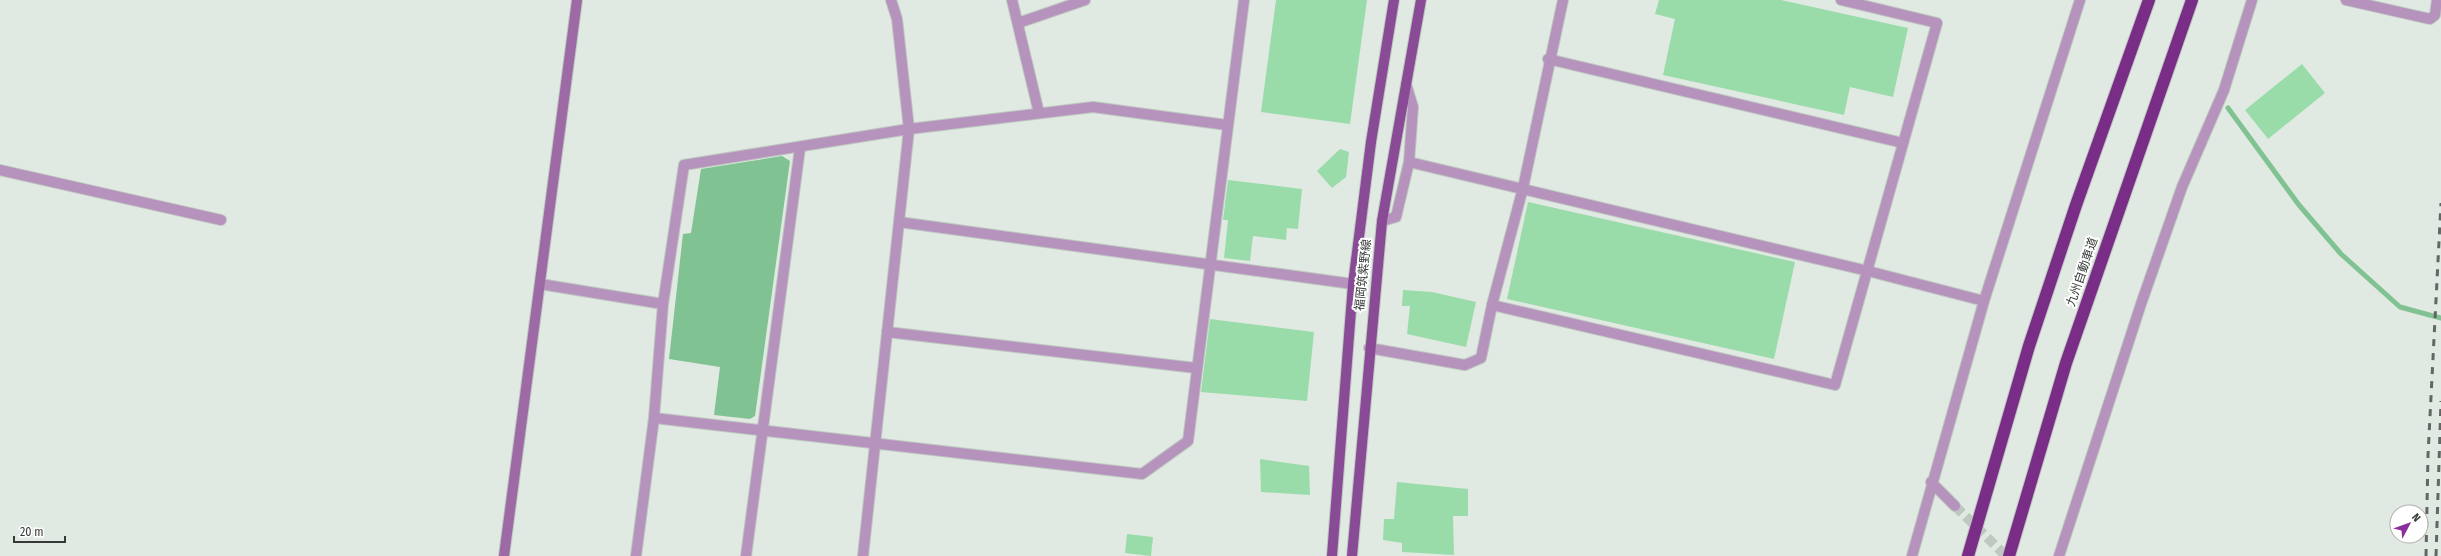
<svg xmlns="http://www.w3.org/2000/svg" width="2441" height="556" font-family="'Fira Sans Condensed','Noto Sans JP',sans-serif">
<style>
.water{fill:#80c291}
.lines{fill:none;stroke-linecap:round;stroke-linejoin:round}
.stream{stroke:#80c291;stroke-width:5}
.building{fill:#99dcaa}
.street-tunnel{stroke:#bec7c0;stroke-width:10;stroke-dasharray:10 5;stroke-linecap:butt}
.lane-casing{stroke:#bec7c0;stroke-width:12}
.street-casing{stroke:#bec7c0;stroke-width:12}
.secondary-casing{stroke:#bec7c0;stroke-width:12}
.primary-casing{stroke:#bec7c0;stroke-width:12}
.highway-casing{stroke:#bec7c0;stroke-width:14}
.lane{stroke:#b693bd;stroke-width:10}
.street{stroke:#b693bd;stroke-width:10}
.secondary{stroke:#9d6aa6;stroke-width:10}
.primary{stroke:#8a4b96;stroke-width:10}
.highway{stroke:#792d87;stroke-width:12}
.rail{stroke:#626763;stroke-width:3;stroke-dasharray:7 7;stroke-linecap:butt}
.labels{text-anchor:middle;stroke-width:4;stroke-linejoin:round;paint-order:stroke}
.street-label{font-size:12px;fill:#363a37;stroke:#fff}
</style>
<rect width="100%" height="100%" fill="#e0eae2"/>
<path class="water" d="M 782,156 L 790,161 L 755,416 L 750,419 L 714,415 L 720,367 L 669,359 L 683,234 L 691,233 L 701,169 Z"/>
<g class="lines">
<path class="stream" d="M 2228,108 L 2299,205 L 2341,254 L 2400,307 L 2441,318"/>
</g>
<g class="building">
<path d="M 1276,0 L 1367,0 L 1350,124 L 1261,112 Z"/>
<path d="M 1659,0 L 1781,0 L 1908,28 L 1893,97 L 1850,87 L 1844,115 L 1663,75 L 1675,19 L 1655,14 Z"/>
<path d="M 2302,64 L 2325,93 L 2268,139 L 2245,110 Z"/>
<path d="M 1340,149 L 1349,152 L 1346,177 L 1332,188 L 1317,171 Z"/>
<path d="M 1228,180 L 1302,189 L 1298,229 L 1287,228 L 1286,240 L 1253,236 L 1250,261 L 1224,258 L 1228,220 L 1223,220 Z"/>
<path d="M 1528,202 L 1795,262 L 1774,359 L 1507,299 Z"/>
<path d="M 1403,290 L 1432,292 L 1476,302 L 1466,347 L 1407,334 L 1410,306 L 1402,306 Z"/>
<path d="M 1210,319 L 1314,332 L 1307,401 L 1201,392 Z"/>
<path d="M 1260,459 L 1309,466 L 1310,495 L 1261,492 Z"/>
<path d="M 1397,482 L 1468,489 L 1468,516 L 1453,516 L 1454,555 L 1402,552 L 1402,543 L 1383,540 L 1384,519 L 1394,519 Z"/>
<path d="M 1127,534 L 1153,537 L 1151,556 L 1125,553 Z"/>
</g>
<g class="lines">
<path class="street-tunnel" d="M 1955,506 L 2006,556"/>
<defs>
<g id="lane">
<path d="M 891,0 L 897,19 L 909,129"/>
<path d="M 1563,0 L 1523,188 L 1492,305 L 1835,385 L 1937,23 L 1841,0"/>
<path d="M 1548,59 L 1903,143"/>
<path d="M 0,170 L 221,220"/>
</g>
<g id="street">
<path d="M 1012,0 L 1039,113"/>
<path d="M 2346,0 L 2430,19 L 2435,15 L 2437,0"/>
<path d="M 1018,23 L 1085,0"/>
<path d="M 1409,162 L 1868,271 L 1984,301"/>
<path d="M 1382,221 L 1396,217 L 1409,162 L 1413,107 L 1406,84"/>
<path d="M 899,222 L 1353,284"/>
<path d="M 540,284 L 663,304"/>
<path d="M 887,332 L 1196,368"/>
<path d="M 1369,348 L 1465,365 L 1481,358 L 1492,305"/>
<path d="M 654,418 L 1142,474 L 1188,441 L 1244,0"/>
<path d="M 1931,482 L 1955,506"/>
<path d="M 636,556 L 654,418 L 663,304 L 684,165 L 909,129 L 1093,107 L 1227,125"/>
<path d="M 746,556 L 800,148"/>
<path d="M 863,556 L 909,129"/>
<path d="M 1912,556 L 1984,301 L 2080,0"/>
<path d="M 2059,556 L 2141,304 L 2182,187 L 2224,90 L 2252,0"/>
</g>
<path id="secondary" d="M 504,556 L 577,0"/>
<g id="primary">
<path d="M 1332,556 L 1353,284 L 1371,142 L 1394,0"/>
<path d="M 1352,556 L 1382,221 L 1421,0"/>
</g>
<g id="highway">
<path d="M 1968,556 L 2029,346 L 2076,205 L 2149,0"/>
<path d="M 2009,556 L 2066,363 L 2192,0"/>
</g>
</defs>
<use href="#lane" class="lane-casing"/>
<use href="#street" class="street-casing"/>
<use href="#secondary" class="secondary-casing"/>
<use href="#primary" class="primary-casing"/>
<use href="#highway" class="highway-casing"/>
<use href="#lane" class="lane"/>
<use href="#street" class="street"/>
<use href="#secondary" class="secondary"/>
<use href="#primary" class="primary"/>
<use href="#highway" class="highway"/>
<g class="rail">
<path d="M 2426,556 L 2428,455 L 2441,203"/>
<path d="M 2436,556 L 2441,401"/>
</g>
</g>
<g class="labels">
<g class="street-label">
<text transform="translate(2082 272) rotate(-71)" y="4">九州自動車道</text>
<text transform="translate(1363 275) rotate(-84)" y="4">福岡筑紫野線</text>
</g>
</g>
<g transform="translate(2409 524) rotate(49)"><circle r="19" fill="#ffffff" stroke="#afb0af"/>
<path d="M0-3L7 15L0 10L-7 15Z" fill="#8a2f9a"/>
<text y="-6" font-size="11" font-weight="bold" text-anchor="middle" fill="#363a37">N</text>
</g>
<path d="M14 536v6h51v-6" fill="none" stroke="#363a37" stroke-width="2"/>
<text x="20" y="536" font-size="12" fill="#363a37" stroke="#ffffff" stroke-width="3" paint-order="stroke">20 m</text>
</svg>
